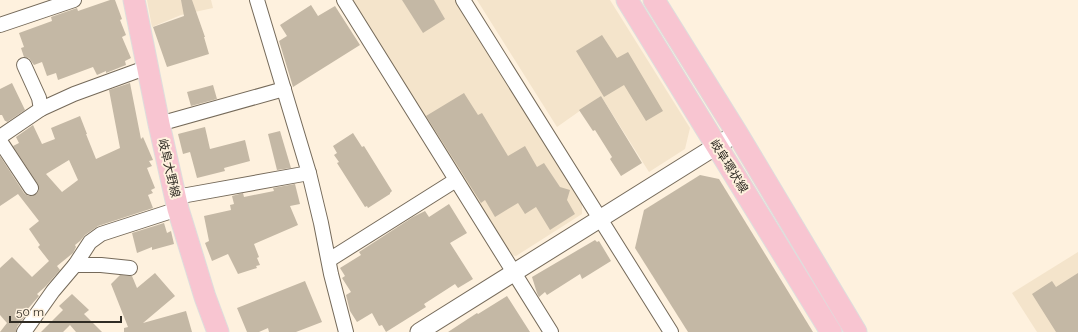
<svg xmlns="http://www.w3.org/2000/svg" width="1078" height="332" font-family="Raleway,'Noto Sans JP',sans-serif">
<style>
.built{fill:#f4e4cb}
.building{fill:#c4b8a5;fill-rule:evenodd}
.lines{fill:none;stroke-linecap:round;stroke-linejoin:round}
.minor-casing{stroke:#756a5a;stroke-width:16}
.tertiary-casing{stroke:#756a5a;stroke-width:19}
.primary-casing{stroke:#dedddc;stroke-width:23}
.minor{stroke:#fff;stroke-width:14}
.tertiary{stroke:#fff;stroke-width:17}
.primary{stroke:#f8c5d1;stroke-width:21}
.labels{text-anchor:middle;stroke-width:4;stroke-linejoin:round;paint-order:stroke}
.street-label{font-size:12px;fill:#302c24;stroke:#fef1de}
</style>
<rect width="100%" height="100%" fill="#fef1de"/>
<g class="built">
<path d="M 147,0 L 211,0 L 213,8 L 181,15 L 152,27 Z"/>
<path d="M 351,0 L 456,0 L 582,203 L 582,214 L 516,256 L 510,255 Z"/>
<path d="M 477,0 L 610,0 L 690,128 L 685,149 L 649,172 L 601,96 L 557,127 Z"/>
<path d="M 1078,252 L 1078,332 L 1037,332 L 1012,293 Z"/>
</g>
<g class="building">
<path d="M 110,0 L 115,0 L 122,19 L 120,20 L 126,35 L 122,37 L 131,58 L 125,61 L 126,65 L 106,73 L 106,71 L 97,75 L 93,67 L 58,80 L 56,73 L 47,76 L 42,62 L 34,65 L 29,58 L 24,57 L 21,48 L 24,47 L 19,33 L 52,21 L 51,17 L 77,8 L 78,11 Z"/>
<path d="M 181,0 L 192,0 L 205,37 L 204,37 L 209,54 L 167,67 L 153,27 L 184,16 Z"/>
<path d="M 402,0 L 434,0 L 445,19 L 423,33 Z"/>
<path d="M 311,5 L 318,16 L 335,6 L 360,45 L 293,87 L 279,41 L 287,36 L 280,25 Z"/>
<path d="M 602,35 L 617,58 L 628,52 L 663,111 L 646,121 L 624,85 L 604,97 L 576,51 Z"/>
<path d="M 12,83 L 25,110 L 7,122 L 6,121 L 5,121 L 2,115 L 0,115 L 0,89 Z"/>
<path d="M 130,83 L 141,139 L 143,137 L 153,160 L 149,161 L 152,166 L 147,168 L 155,188 L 151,190 L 153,193 L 148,195 L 153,208 L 98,226 L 85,235 L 80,241 L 75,245 L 76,247 L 73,253 L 57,266 L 60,270 L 45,287 L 37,294 L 39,296 L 26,311 L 27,313 L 17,327 L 16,332 L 0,332 L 7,323 L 0,315 L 0,268 L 12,257 L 32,277 L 49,261 L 38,247 L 40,245 L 29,229 L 39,221 L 18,194 L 0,206 L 0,156 L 24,193 L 28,196 L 32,196 L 38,192 L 39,188 L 38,184 L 13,146 L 19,143 L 16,137 L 33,125 L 42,144 L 55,139 L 51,128 L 80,116 L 87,134 L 86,134 L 96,159 L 120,148 L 109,90 ZM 69,160 L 78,180 L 62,192 L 46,174 Z"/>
<path d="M 213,85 L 217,99 L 191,106 L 187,92 Z"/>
<path d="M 464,93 L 478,115 L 482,113 L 508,156 L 525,146 L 537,167 L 544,163 L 560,187 L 570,190 L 567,200 L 575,214 L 550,230 L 536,207 L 525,214 L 518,203 L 495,217 L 485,200 L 481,203 L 426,116 Z"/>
<path d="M 601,96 L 642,163 L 621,176 L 610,159 L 612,157 L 595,130 L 593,131 L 579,110 Z"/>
<path d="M 205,127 L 210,149 L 245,140 L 250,161 L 224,168 L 225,171 L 197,178 L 190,152 L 183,154 L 178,134 Z"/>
<path d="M 280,131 L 291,168 L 277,170 L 268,134 Z"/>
<path d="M 353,133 L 362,147 L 364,146 L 392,191 L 390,193 L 390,194 L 368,208 L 367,206 L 365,207 L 337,163 L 339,162 L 334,155 L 337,153 L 333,146 Z"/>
<path d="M 700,175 L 719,179 L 813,332 L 688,332 L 635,248 L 644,210 Z"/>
<path d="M 295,184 L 300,204 L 290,206 L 298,225 L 254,244 L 259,257 L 257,258 L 260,265 L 256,266 L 257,268 L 238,274 L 228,254 L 212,261 L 205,243 L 209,241 L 204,216 L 231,210 L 230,205 L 234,204 L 232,196 L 243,193 L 244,197 L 274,191 L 273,188 Z"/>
<path d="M 449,204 L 467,233 L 450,243 L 473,279 L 458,288 L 455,284 L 424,304 L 426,307 L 386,332 L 382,325 L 379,326 L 372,313 L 357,322 L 350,311 L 346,295 L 351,292 L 342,278 L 345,276 L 340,268 L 361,255 L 359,252 L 413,217 L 425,211 L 429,217 Z"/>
<path d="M 164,223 L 167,233 L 171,231 L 174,244 L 152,250 L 152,247 L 137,253 L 132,233 Z"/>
<path d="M 595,240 L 597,242 L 599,241 L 611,261 L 582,279 L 580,274 L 547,295 L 545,292 L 539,297 L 537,293 L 532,277 Z"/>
<path d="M 155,273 L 175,296 L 143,323 L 186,311 L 192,332 L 124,332 L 124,328 L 128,327 L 111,284 L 120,275 L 132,276 L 137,288 Z"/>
<path d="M 1078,273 L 1078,332 L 1056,332 L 1032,294 L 1052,281 L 1056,287 Z"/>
<path d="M 305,281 L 322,322 L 296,332 L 269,332 L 268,328 L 259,332 L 247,332 L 237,308 Z"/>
<path d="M 72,294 L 89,310 L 84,314 L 102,332 L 76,332 L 70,325 L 63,332 L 41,332 L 63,310 L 59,306 Z"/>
<path d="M 507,296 L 530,332 L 448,332 L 477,313 L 478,314 Z"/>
</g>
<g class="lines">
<defs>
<g id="minor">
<path d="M 257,0 L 309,173 L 321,223 L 331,274 L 346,332"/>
<path d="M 344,0 L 551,332"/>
<path d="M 463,0 L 671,332"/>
<path d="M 0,25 L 74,0"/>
<path d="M 24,65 L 39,98 L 41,109"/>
<path d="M 159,124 L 284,89"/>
<path d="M 0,137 L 41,109 L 74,94 L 148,67"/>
<path d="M 0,141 L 31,188"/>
<path d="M 176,197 L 309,173"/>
<path d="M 329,260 L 456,180"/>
<path d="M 75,265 L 101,265 L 130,268"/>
<path d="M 24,332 L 53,291 L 75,265 L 90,242 L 101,234 L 178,209"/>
</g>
<path id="tertiary" d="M 419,332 L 737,133"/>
<g id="primary">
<path d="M 134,0 L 159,124 L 178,209 L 205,297 L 218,332"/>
<path d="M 627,0 L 831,332"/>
<path d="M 654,0 L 737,133 L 856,332"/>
</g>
</defs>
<use href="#minor" class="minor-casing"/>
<use href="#tertiary" class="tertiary-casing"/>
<use href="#primary" class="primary-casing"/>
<use href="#minor" class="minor"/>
<use href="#tertiary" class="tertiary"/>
<use href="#primary" class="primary"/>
</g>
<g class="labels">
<g class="street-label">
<text transform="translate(729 166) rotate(58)" y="4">岐阜環状線</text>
<text transform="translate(169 168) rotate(77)" y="4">岐阜大野線</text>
</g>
</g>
<path d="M10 316v6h111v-6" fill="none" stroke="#302c24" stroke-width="2"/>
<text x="16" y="316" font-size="12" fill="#302c24" stroke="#fef1de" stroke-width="3" paint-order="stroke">50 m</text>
</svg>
